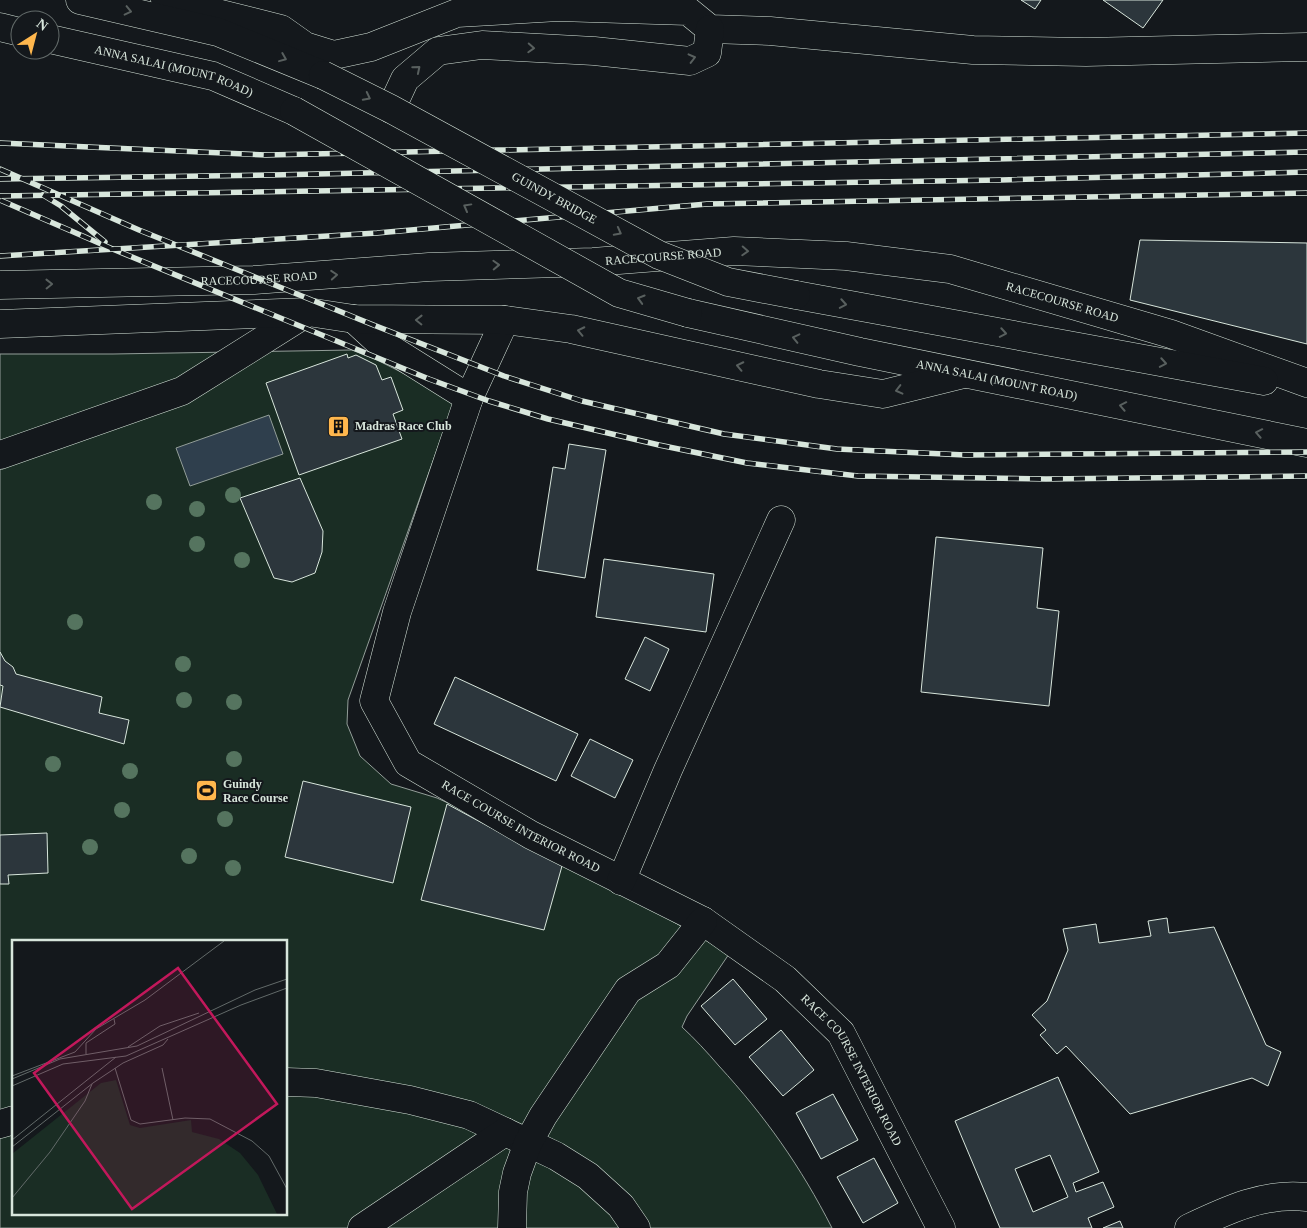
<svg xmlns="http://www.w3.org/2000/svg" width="1307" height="1228" font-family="Georgia,serif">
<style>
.green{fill:#1a2d24;stroke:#939e99;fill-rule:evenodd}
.water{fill:#2f3f4d;stroke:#939e99}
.building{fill:#2c363c;stroke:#d8e6dc;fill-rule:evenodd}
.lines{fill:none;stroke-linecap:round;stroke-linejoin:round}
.minor-casing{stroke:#d8e6dc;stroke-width:29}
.major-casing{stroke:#d8e6dc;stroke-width:29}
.minor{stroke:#14181c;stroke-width:28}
.major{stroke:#14181c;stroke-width:28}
.rail-casing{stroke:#d8e6dc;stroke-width:5.5}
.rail{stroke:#14181c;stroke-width:4;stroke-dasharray:11;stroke-linecap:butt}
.major-bridge-casing{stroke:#d8e6dc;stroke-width:29;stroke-linecap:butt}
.major-bridge{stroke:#14181c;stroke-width:28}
.tree{fill:#55745f}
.oneway{stroke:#59605f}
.labels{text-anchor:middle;stroke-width:4;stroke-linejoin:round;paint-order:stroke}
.street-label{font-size:12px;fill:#d8e6dc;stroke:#14181c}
.poi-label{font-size:12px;font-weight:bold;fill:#d8e6dc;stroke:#14181c;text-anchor:start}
.inset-road{fill:none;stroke:#626a69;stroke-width:1}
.view{fill:#c2185b;fill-opacity:0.15;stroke:#c2185b;stroke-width:2.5}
.inset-edge{fill:none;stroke:#d8e6dc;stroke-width:2.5}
</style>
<rect width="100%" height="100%" fill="#14181c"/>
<path class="green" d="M 352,350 L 377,360 L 455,399 L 348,700 L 347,724 L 360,756 L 391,784 L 437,798 L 461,809 L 655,911 L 729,954 L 687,1016 L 682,1027 C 695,1039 707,1052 719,1066 C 765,1116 801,1167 832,1228 L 0,1228 L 0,354 L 113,354 ZM 14,942 L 286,942 L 286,1214 L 14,1214 Z"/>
<path class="water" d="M 269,415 L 283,454 L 190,486 L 176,448 Z"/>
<g class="building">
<path d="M 1021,0 L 1041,0 L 1035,9 Z"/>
<path d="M 1103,0 L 1163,0 L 1143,28 Z"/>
<path d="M 1140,240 L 1307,243 L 1307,344 L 1130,300 Z"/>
<path d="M 347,354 L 348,358 L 356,355 L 376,365 L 382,380 L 391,377 L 403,410 L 393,414 L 402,439 L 299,475 L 266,383 Z"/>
<path d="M 569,444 L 606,450 L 585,578 L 537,570 L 553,467 L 565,469 Z"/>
<path d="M 300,478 L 323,531 L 322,552 L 315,573 L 292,582 L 274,578 L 240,498 Z"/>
<path d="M 936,537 L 1043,548 L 1037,608 L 1059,611 L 1049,706 L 921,692 Z"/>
<path d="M 604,559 L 714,574 L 706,632 L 596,617 Z"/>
<path d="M 645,637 L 669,649 L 650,691 L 625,679 Z"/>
<path d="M 0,652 L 5,661 L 13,667 L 16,674 L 102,697 L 99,713 L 129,720 L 124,744 L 0,707 L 3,686 L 0,685 Z"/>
<path d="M 455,677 L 578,734 L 556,781 L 434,724 Z"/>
<path d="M 590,739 L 633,760 L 615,798 L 571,776 Z"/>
<path d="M 303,781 L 411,807 L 393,883 L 285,857 Z"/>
<path d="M 447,804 L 562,866 L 544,930 L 421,900 Z"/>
<path d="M 47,833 L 48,873 L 8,875 L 9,884 L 0,884 L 0,835 Z"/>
<path d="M 1167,918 L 1169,933 L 1214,927 L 1266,1045 L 1281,1052 L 1268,1086 L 1252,1078 L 1130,1114 L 1066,1046 L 1057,1054 L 1040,1035 L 1046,1030 L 1032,1015 L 1047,1001 L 1068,950 L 1063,929 L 1096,924 L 1099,943 L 1151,936 L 1148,921 Z"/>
<path d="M 733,979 L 767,1019 L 735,1045 L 701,1006 Z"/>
<path d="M 781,1030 L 814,1070 L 783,1096 L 749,1057 Z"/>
<path d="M 1058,1077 L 1099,1172 L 1073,1183 L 1076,1192 L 1103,1182 L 1114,1207 L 1088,1218 L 1092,1228 L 1000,1228 L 955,1121 ZM 1050,1155 L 1068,1197 L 1033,1212 L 1015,1169 Z"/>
<path d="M 833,1094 L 858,1140 L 821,1159 L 796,1113 Z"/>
<path d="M 874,1158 L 898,1203 L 863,1223 L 837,1177 Z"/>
<path d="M 1120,1221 L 1123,1228 L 1103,1228 Z"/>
</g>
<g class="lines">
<defs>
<g id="minor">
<path d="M 165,0 L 281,29 L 305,46 L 334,55 L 371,47 L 457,13 L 558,7 L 688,11 L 710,29 L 770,31 L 973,50 L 1086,52 L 1307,47"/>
<path d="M 354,319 L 378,341 L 469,398"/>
<path id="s1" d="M 505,320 L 469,398 L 397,612 L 374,701 L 408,763 L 531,835 L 703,921 L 785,979 L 841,1033 L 941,1228"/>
<path d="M 0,455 L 182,391 L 308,312"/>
<path d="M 621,881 L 668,770 L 781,520"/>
<path d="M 286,1082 L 316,1083 L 410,1100 L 469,1115 L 556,1156 L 588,1176 L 621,1206 L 636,1228"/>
<path d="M 0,1124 L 14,1120"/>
<path d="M 362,1228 L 505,1132"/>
<path d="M 512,1228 L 513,1192 L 517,1173 L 528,1143 L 543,1116 L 628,990 L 668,965 L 703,921"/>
<path d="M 1189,1228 C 1227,1210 1265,1192 1307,1197"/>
</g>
<g id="major">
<path d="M 80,0 L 218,32 L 323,75"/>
<path d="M 0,27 L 20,32"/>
<path id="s2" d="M 50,39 L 213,76 L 294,111"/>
<path d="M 391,109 L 405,79 L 438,51 L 482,45 L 594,51 L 690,61 L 707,53 L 710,29"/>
<path id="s3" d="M 0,285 L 254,280 L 429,267 L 593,262 L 734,251 L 846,256 L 950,269 L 1171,334 L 1307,383"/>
<path d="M 796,295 L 1264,381"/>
<path id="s4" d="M 688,313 L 860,352 L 1307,443"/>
<path d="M 0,324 L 308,312 L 354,319 L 505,320 L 571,329 L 819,384 L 883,394 L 964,374"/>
</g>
</defs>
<use href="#minor" class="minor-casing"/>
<use href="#major" class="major-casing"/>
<use href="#minor" class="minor"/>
<use href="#major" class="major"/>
<defs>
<g id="rail">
<path d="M 0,143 L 266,155 L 1307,133"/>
<path d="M 0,169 L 139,230 L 371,324 L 504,376 L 582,401 L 724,434 L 837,449 L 965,455 L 1307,452"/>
<path d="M 0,179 L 272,175 L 1307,152"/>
<path d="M 43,195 L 61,206 L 105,242"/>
<path d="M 0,196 L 1001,180 L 1307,172"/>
<path d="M 0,200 L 115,250 L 429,379 L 489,401 L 548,419 L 659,445 L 747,463 L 858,476 L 1046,479 L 1307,476"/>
<path d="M 0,256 L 377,233 L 707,204 L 1307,193"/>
</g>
</defs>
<use href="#rail" class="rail-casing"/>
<use href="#rail" class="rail"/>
<defs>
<g id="major-bridge">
<path id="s5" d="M 323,75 L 391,109 L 659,255 L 728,282 L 796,295"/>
<path d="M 294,111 L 619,293 L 688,313"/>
</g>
</defs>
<use href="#major-bridge" class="major-bridge-casing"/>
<use href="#major-bridge" class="major-bridge"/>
</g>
<g class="tree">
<circle cx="233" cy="495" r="8"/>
<circle cx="154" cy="502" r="8"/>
<circle cx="197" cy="509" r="8"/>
<circle cx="197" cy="544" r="8"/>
<circle cx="242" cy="560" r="8"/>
<circle cx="75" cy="622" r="8"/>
<circle cx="183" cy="664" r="8"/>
<circle cx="184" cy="700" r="8"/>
<circle cx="234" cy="702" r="8"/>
<circle cx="234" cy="759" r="8"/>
<circle cx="53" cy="764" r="8"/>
<circle cx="130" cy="771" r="8"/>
<circle cx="122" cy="810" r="8"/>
<circle cx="225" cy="819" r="8"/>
<circle cx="90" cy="847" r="8"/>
<circle cx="189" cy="856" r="8"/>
<circle cx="233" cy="868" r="8"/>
</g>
<defs><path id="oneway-chevron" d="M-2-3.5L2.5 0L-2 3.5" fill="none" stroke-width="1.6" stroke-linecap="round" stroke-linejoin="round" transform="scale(1.25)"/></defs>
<g class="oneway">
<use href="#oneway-chevron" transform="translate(128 11) rotate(13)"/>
<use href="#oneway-chevron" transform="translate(531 48) rotate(3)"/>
<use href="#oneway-chevron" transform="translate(283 58) rotate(22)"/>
<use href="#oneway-chevron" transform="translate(692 58) rotate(-14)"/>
<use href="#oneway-chevron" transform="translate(417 69) rotate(-40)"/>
<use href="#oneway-chevron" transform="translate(367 97) rotate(27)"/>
<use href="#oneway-chevron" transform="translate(467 207) rotate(-151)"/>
<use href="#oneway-chevron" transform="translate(618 232) rotate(28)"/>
<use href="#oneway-chevron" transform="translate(745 251) rotate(3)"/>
<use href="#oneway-chevron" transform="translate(496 265) rotate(-2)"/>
<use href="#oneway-chevron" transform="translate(334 275) rotate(-4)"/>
<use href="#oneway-chevron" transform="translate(49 284) rotate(-1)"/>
<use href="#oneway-chevron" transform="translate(641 299) rotate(-164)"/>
<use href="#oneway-chevron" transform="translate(843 304) rotate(10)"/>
<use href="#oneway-chevron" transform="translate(419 320) rotate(-179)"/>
<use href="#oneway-chevron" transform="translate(581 331) rotate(-168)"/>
<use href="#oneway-chevron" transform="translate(1003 333) rotate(10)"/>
<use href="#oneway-chevron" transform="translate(796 338) rotate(-167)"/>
<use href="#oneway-chevron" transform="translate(1163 363) rotate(10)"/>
<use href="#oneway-chevron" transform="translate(740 366) rotate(-168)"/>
<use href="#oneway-chevron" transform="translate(899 390) rotate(166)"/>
<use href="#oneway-chevron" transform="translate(1123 406) rotate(-169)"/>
<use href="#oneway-chevron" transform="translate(1259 433) rotate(-169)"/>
</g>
<defs>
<symbol id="building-square" viewBox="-11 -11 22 22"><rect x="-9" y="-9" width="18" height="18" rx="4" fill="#ffb74d" stroke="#14181c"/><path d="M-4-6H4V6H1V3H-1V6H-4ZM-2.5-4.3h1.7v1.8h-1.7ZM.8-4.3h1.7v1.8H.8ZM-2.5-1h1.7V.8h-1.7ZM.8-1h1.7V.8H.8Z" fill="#111"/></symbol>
<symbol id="stadium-square" viewBox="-11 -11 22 22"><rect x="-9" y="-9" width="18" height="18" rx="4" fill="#ffb74d" stroke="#14181c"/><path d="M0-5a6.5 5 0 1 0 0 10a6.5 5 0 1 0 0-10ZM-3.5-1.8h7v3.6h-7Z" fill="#111"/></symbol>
</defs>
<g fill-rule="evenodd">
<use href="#building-square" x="326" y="414" width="25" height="25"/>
<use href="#stadium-square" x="194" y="778" width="25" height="25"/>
</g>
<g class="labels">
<g class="street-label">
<text dy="4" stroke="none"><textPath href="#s2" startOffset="128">ANNA SALAI (MOUNT ROAD)</textPath></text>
<text dy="4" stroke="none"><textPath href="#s5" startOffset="262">GUINDY BRIDGE</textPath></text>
<text dy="4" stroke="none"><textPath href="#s3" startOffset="664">RACECOURSE ROAD</textPath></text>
<text dy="4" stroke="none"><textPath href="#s3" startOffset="259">RACECOURSE ROAD</textPath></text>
<text dy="4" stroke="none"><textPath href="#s3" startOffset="1069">RACECOURSE ROAD</textPath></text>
<text dy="4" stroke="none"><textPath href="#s4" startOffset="316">ANNA SALAI (MOUNT ROAD)</textPath></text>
<text dy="4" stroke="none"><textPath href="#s1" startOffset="604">RACE COURSE INTERIOR ROAD</textPath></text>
<text dy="4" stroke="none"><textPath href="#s1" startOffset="1024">RACE COURSE INTERIOR ROAD</textPath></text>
</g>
<g class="poi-label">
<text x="355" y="430">Madras Race Club</text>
<text x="223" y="788">Guindy<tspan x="223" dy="14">Race Course</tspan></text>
</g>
</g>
<g transform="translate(12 940)">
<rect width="275" height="275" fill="#14181c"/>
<path d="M 104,140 L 118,185 L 128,188 L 179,180 L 180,192 L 207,199 L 228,213 L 246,235 L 265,274 L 0,274 L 0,214 L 89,143 Z" fill="#1a2d24"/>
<path class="inset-road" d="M 116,107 L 148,86 L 187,73M 74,114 L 74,103 L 103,84 L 102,79M 103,128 L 119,180 L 128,184 L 173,178 L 198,179 L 240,201 L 257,216 L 275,249M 150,128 L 161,180M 0,136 L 63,112 L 84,89 L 133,60 L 212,1M 0,139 L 48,119 L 125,106 L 243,50 L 275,39M 0,146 L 51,124 L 114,116 L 229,65 L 275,48M 0,200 L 104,117M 0,207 L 81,143 L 111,123 L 151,105 L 156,99M 0,258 L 38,212 L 73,161 L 80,144"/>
<path class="view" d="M 166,28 L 265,164 L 120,269 L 22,133 Z"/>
<rect width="275" height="275" class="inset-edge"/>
</g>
<g transform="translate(35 35) rotate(36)"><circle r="24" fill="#14181c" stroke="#626a69"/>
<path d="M0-4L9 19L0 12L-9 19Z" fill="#ffb74d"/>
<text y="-8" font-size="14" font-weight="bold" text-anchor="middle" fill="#d8e6dc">N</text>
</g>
</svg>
